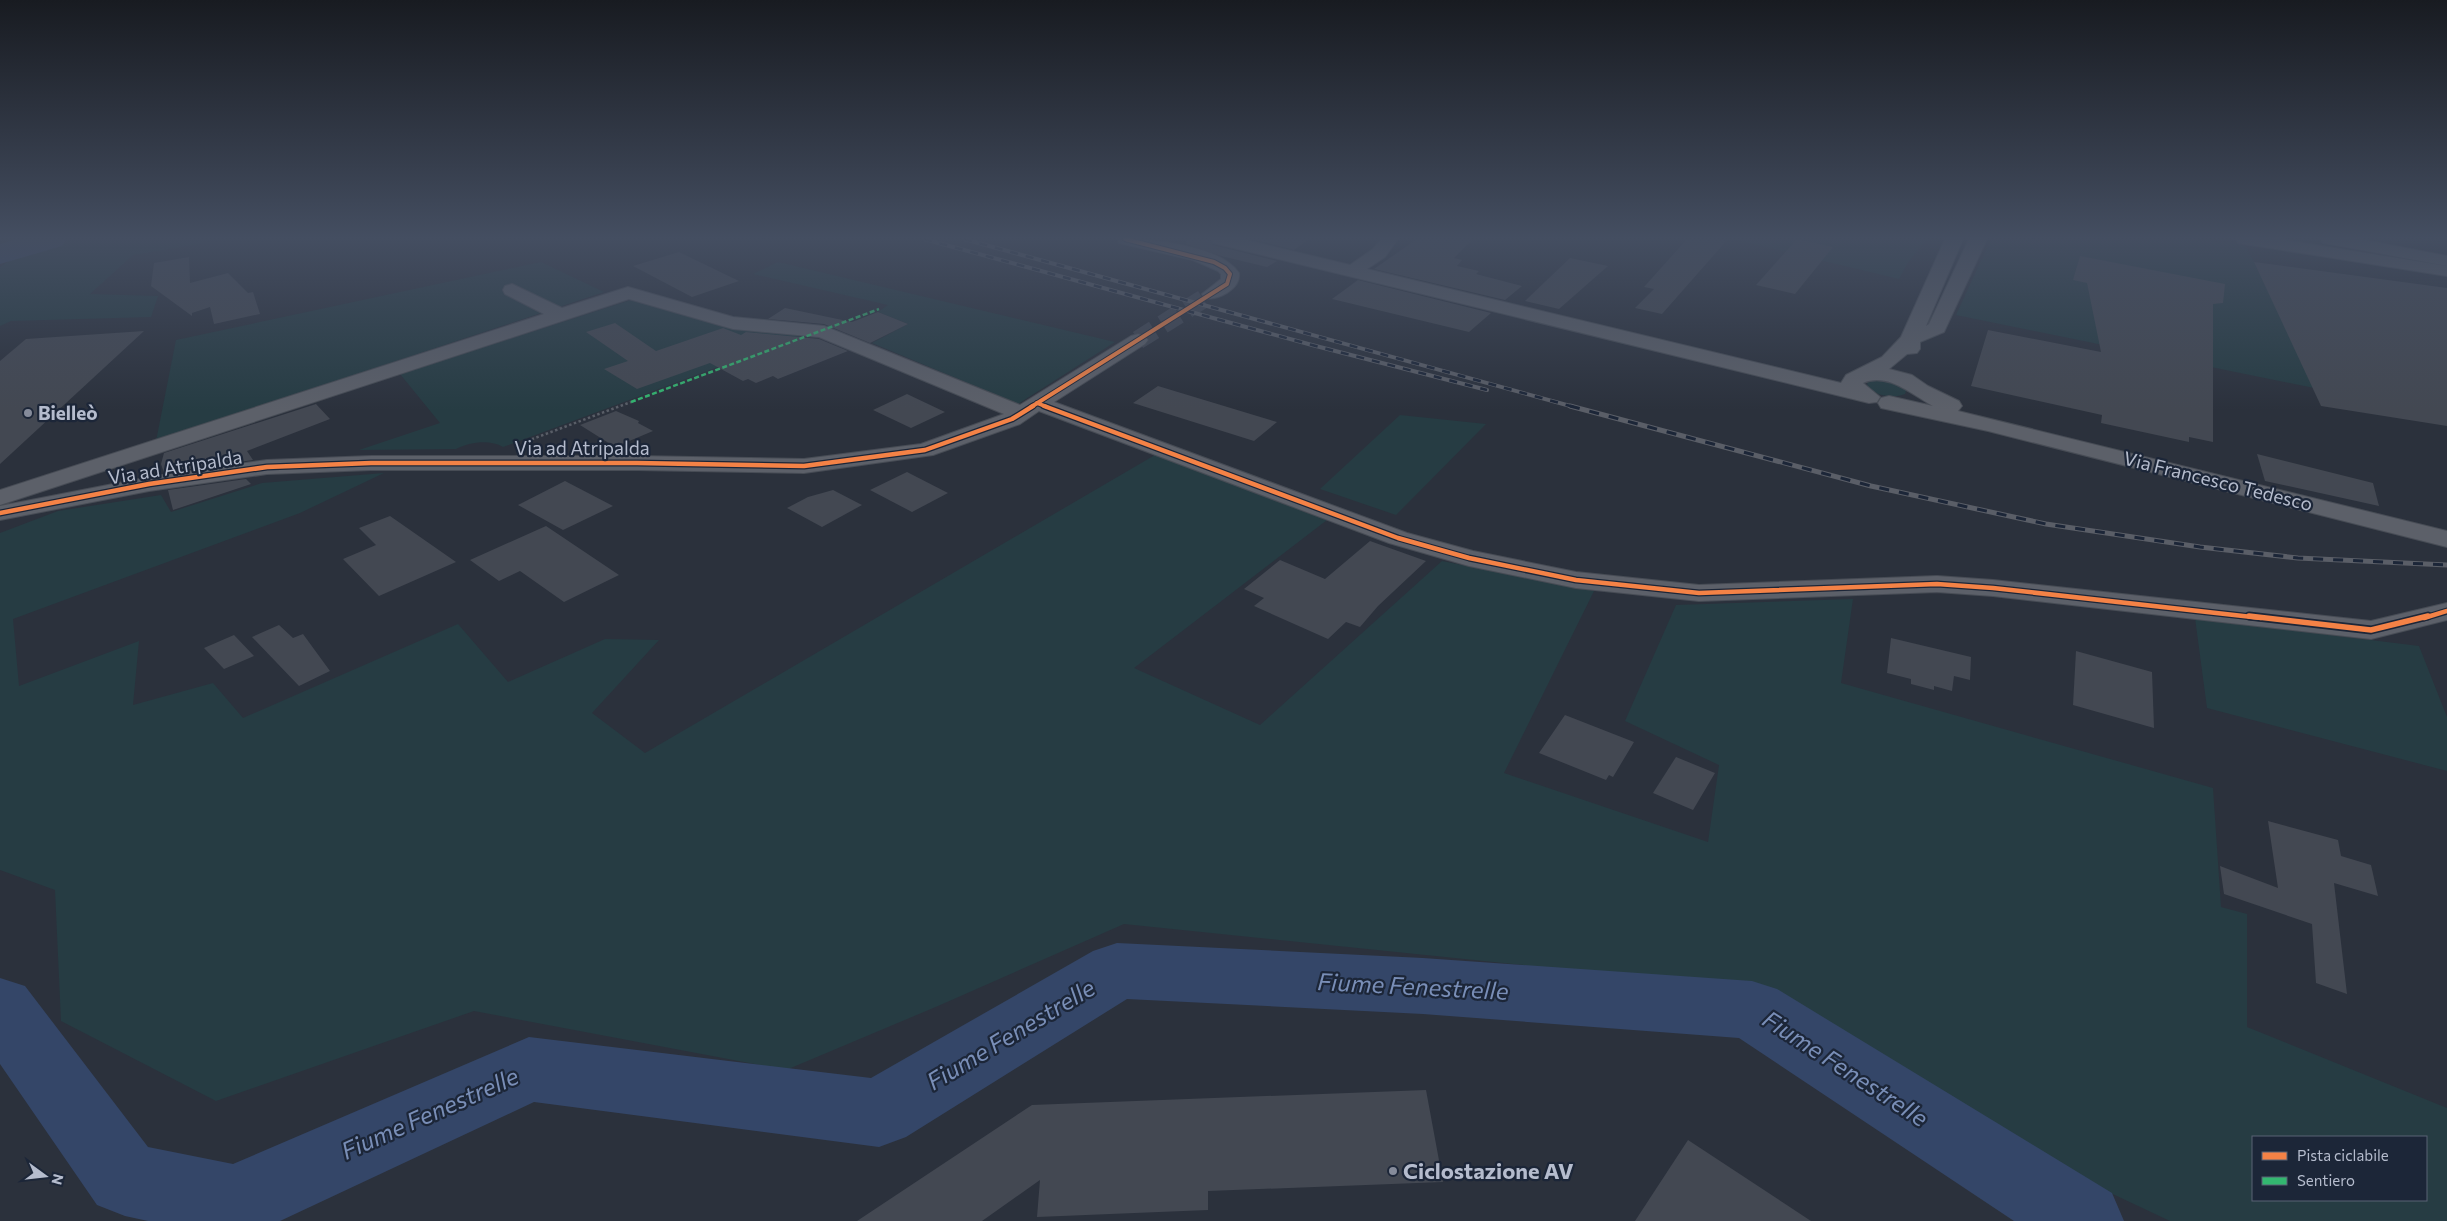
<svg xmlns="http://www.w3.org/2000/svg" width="2447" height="1221" font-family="Commissioner,sans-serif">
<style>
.green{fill:#263c43;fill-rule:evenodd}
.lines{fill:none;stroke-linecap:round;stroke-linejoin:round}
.river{fill:#344668;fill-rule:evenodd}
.building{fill:#434852}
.minor-tunnel{stroke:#404652;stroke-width:19;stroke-dasharray:19 10;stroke-linecap:butt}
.minor-casing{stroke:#474c55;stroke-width:2}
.major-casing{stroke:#494e58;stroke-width:2}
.path{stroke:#595e67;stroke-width:2.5;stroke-dasharray:2.5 2.5;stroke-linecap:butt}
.minor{fill:#5c6069;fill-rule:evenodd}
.major{fill:#5e626b;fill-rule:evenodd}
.rail-far1-casing{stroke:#5a5e67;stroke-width:4}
.rail-casing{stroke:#5a5e67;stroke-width:5}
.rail-far1{stroke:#1c2638;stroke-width:2.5;stroke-dasharray:8;stroke-linecap:butt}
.rail{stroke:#1c2638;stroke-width:3;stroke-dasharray:10;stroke-linecap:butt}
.quiet{stroke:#33b770;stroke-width:2.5;stroke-dasharray:5 2.5;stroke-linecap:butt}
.cycleway-far2-casing{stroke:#1c2638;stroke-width:6}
.cycleway-far1-casing{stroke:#1c2638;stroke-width:7}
.cycleway-casing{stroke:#1c2638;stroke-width:9}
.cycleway-far2{stroke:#f48246;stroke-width:4}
.cycleway-far1{stroke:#f48246;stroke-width:4.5}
.cycleway{stroke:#f48246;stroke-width:5.5}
.poi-dot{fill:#858b9a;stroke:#1c2638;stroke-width:2}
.labels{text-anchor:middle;stroke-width:4.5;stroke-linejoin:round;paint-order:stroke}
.poi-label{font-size:19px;font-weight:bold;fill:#b5bccd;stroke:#1c2638;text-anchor:start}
.street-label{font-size:19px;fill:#b5bccd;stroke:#1c2638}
.near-poi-label{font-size:22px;font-weight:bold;fill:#b5bccd;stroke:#1c2638;text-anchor:start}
.near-water-label{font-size:24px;font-style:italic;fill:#798eb7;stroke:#1c2638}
</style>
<rect width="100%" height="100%" fill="#2b313c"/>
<g class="green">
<path d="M 69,239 L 206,239 L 199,244 L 133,255 L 90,294 L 158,296 L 151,317 L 11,321 L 0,326 L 0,267 L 18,255 Z"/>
<path d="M 1732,239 L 1927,239 L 1907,264 L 1899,279 Z"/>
<path d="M 1991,239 L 2192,239 L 2245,245 L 2319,389 L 1956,315 Z"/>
<path d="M 541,262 L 604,292 L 156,441 L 176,340 Z"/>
<path d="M 778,262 L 1115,342 L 1018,404 L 872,343 L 908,324 L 878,312 L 888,305 L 753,274 Z"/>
<path d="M 634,299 L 809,333 L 503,447 C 490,439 470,442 456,449 L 359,450 L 440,423 L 400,374 Z"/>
<path d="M 1872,380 C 1883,380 1900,381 1906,391 L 1905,394 C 1893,399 1878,396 1868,388 L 1867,382 Z"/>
<path d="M 1400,415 L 1486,424 L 1396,515 L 1320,489 Z"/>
<path d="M 1155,455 L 1327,520 L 1134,668 L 1260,725 L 1442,561 L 1594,591 L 1504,773 L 1708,842 L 1719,765 L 1625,721 L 1676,605 L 1853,599 L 1841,683 L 2213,788 L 2221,907 L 2247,914 L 2247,1027 L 2447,1108 L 2447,1221 L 2170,1221 L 2019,1150 L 1781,1004 L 1523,965 L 1124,924 L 938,1006 L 786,1070 L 474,1011 L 216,1101 L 61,1021 L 55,890 L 0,870 L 0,533 L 58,511 L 161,495 L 171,512 L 262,483 L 384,473 L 300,513 L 13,619 L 19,686 L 139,641 L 133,705 L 213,683 L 243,718 L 458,624 L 508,682 L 605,639 L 659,640 L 592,713 L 645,753 ZM 2253,1137 L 2426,1137 L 2426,1200 L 2253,1200 Z"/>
<path d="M 2195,618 L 2419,646 L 2447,717 L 2447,771 L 2207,708 Z"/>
</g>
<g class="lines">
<g class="river">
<path d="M 16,239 L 67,239 L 62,246 L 0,264 L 0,244 Z"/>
<path d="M 1117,943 L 1423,958 L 1752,981 L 1777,989 L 2112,1193 L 2124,1221 L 2014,1221 L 1739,1038 L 1423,1014 L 1127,999 L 906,1137 L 879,1147 L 534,1102 L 280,1221 L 148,1221 L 125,1216 L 97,1205 L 0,1064 L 0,978 L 25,986 L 148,1147 L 233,1164 L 529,1037 L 871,1078 L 1093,951 Z"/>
</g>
</g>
<g class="building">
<path d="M 1187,239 L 1209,239 L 1213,245 L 1277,261 L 1267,267 L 1221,256 L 1186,244 Z"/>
<path d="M 1251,239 L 1309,239 L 1294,250 Z"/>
<path d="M 1417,239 L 1473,239 L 1454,258 L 1462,260 L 1457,266 L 1479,271 L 1476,274 L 1522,286 L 1505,300 L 1374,269 Z"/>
<path d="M 1687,239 L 1728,239 L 1662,314 L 1635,308 L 1654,289 L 1644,287 Z"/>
<path d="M 1797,239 L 1833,247 L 1795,294 L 1756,285 Z"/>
<path d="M 679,252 L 739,281 L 692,297 L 633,266 Z"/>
<path d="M 2080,256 L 2225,284 L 2223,303 L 2213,304 L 2213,442 L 2189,437 L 2189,442 L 2101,423 L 2102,415 L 1971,386 L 1988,330 L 2101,352 L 2087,283 L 2073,280 Z"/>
<path d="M 189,257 L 190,283 L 228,273 L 248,293 L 253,292 L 260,314 L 214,324 L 210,307 L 192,313 L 192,316 L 151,286 L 154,263 Z"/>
<path d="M 1570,258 L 1608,266 L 1559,309 L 1525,301 Z"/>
<path d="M 2254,262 L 2447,288 L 2447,426 L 2321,406 Z"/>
<path d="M 1358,280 L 1491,313 L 1469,332 L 1332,299 Z"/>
<path d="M 785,308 L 852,322 L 878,312 L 908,324 L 870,343 L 824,324 L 768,319 Z"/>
<path d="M 615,323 L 656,351 L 723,328 L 741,335 L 746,332 L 819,339 L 848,351 L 778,379 L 773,376 L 756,383 L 748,379 L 743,381 L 710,363 L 637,389 L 604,369 L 628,361 L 586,332 Z"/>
<path d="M 144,331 L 0,464 L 0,361 L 26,339 Z"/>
<path d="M 1158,386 L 1234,409 L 1277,422 L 1254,441 L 1133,403 Z"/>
<path d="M 907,394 L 945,412 L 911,428 L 873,410 Z"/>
<path d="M 316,404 L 330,419 L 247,451 L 253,460 L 164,473 L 161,464 L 164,453 Z"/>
<path d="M 616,411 L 639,421 L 638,423 L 653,431 L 615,447 L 580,425 Z"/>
<path d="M 2257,454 L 2373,483 L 2379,506 L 2265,481 Z"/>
<path d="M 907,472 L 948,493 L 912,512 L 870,490 Z"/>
<path d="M 246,479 L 251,484 L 173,510 L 168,490 Z"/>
<path d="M 565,481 L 613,506 L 563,530 L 518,505 Z"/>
<path d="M 833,490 L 862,505 L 822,527 L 787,508 L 808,497 Z"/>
<path d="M 390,516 L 456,562 L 379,596 L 343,559 L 376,545 L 359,528 Z"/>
<path d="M 546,526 L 619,575 L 564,602 L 520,571 L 499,581 L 470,560 Z"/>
<path d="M 1370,541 L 1426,561 L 1378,606 L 1360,627 L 1346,622 L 1328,639 L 1254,606 L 1264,598 L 1244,589 L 1280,560 L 1325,579 Z"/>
<path d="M 279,625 L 293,638 L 303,634 L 330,671 L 299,686 L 252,637 Z"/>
<path d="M 234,635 L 254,656 L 224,669 L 204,648 Z"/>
<path d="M 1891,638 L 1971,657 L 1970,680 L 1954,676 L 1952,691 L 1934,686 L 1934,690 L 1911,684 L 1911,679 L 1887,673 Z"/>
<path d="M 2076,651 L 2152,672 L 2154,728 L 2073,705 Z"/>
<path d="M 1565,715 L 1634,742 L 1613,777 L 1609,775 L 1606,780 L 1539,753 Z"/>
<path d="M 1676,757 L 1715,773 L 1693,810 L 1653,793 Z"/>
<path d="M 2268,821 L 2338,840 L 2341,856 L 2371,865 L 2378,896 L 2334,883 L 2347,994 L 2316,983 L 2312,924 L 2224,894 L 2220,866 L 2278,888 Z"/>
<path d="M 1426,1090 L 1443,1182 L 1208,1191 L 1208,1210 L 1037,1217 L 1040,1180 L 982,1221 L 857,1221 L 1032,1105 Z"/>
<path d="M 1688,1140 L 1811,1221 L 1635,1221 Z"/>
</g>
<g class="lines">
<path class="minor-tunnel" d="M 1138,340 L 1211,294"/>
<defs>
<g id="minor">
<path d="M 1117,239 C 1149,239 1219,244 1239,273 C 1241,289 1218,301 1204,298 L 1202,294 L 1221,279 L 1221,274 L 1218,271 L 1193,260 L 1119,243 Z"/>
<path d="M 1211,239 L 1242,239 L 1350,265 L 1373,249 L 1381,239 L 1398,239 L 1385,257 L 1367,269 L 1841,383 L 1846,375 L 1882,357 L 1901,337 L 1945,239 L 1963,239 L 1926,326 L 1929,324 L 1969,239 L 1987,239 L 1944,332 L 1920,342 L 1920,349 L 1917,353 L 1907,354 L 1889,369 L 1912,375 L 1928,386 L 1959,401 L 1962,406 L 1958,411 L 2447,531 L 2447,547 L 1988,431 L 1881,408 L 1878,403 L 1881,398 L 1889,396 L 1933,406 C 1912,395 1888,372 1863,383 L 1880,397 L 1877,402 L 1869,403 L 1213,243 Z"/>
<path d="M 2236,239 L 2279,239 L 2447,266 L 2447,276 L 2244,244 L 2238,243 Z"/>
<path d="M 512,284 L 562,308 L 628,287 L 733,317 L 824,326 L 1020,405 L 1131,336 L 1138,334 L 1145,336 L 1148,340 L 1145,344 L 1054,402 L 1407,533 L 1473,551 L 1576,572 L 1699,585 L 1937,576 L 1993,580 L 2371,621 L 2447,603 L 2447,620 L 2371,639 L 1993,596 L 1937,592 L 1699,601 L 1576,588 L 1469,566 L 1389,543 L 1039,411 L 1020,424 L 933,455 L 804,473 L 637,470 L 371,470 L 267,474 L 149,491 L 0,520 L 0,506 L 149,477 L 267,460 L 371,456 L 637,456 L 804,459 L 921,444 L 1004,414 L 819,337 L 733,329 L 629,299 L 0,505 L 0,490 L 544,314 L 505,294 L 503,290 L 505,286 Z"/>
</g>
<path id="major" d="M 2321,239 L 2359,239 L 2447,256 L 2447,266 L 2329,244 L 2323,243 Z"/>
</defs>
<use href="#minor" class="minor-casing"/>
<use href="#major" class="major-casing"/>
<path class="path" d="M 527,441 L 631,402"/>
<use href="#minor" class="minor"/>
<use href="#major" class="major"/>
<defs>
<g id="rail-far1">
<path d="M 924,239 L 1312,345 L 1487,390"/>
<path d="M 964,239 L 1574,407"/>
</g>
<path id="rail" d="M 1570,406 L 1871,486 L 2046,524 L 2200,547 L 2298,558 L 2447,565"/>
</defs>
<use href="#rail-far1" class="rail-far1-casing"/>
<use href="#rail" class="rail-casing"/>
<use href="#rail-far1" class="rail-far1"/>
<use href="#rail" class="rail"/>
<path class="quiet" d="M 631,402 L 879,309"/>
<defs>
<g id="cycleway-far2">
<path d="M 1037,403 L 1047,407"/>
<path d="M 1031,407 L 1227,284 L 1230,274 L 1225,268 L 1214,262 L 1125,239"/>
</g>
<g id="cycleway-far1">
<path d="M 1044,406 L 1398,538 L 1469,558 L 1576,580 L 1699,593 L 1937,584 L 1993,588 L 2261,618"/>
<path d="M 0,513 L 149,484 L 267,467 L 371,463 L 637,463 L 804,466 L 925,450 L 1012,419 L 1033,406"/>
<path d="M 2424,618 L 2447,611"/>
</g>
<path id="cycleway" d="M 2249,616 L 2371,630 L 2428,616"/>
</defs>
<use href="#cycleway-far2" class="cycleway-far2-casing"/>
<use href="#cycleway-far1" class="cycleway-far1-casing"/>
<use href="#cycleway" class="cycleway-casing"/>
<use href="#cycleway-far2" class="cycleway-far2"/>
<use href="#cycleway-far1" class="cycleway-far1"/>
<use href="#cycleway" class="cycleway"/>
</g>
<linearGradient id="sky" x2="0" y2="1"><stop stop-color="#181b21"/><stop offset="0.58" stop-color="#444e61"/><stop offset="1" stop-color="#444e61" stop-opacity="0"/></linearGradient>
<rect width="2447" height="410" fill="url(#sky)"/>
<g class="poi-dot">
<circle cx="28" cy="413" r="5"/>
<circle cx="1393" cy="1171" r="5"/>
</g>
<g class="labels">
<g class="poi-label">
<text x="38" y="420">Bielleò</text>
</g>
<g class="street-label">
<text x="582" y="455">Via ad Atripalda</text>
<text transform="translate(175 467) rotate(-9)" y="7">Via ad Atripalda</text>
<text transform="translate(2218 481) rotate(14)" y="7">Via Francesco Tedesco</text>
</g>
<g class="near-poi-label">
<text x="1403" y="1179">Ciclostazione AV</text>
</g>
<g class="near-water-label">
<text transform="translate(1413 987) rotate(3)" y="8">Fiume Fenestrelle</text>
<text transform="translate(1011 1035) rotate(-31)" y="8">Fiume Fenestrelle</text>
<text transform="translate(1845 1069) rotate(33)" y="8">Fiume Fenestrelle</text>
<text transform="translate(430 1114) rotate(-24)" y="8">Fiume Fenestrelle</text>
</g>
</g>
<rect x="2252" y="1136" width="175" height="65" fill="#1c2638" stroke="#596274"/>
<rect x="2262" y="1152" width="25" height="8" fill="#f48246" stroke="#596274"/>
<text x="2297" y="1161" font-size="15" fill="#b5bccd">Pista ciclabile</text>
<rect x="2262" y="1177" width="25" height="8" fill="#33b770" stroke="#596274"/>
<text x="2297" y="1186" font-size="15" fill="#b5bccd">Sentiero</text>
<g transform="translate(45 1176) rotate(105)" stroke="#1c2638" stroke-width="4" paint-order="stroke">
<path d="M0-4L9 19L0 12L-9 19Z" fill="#b5bccd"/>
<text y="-8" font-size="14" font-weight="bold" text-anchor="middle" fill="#b5bccd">N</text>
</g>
</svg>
